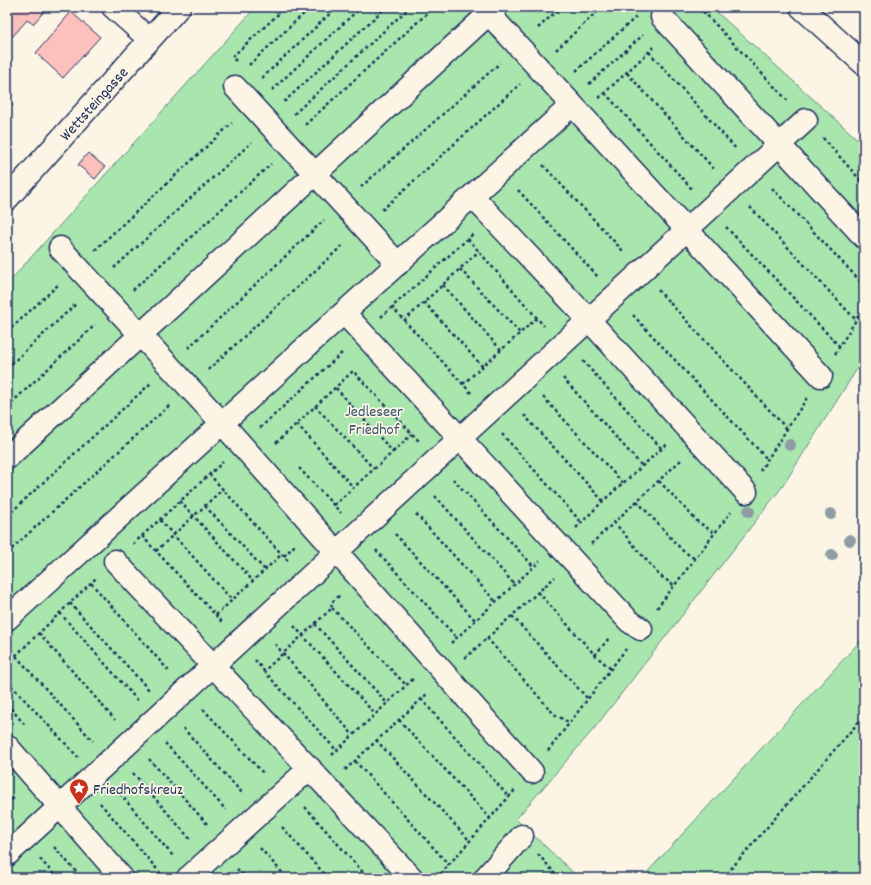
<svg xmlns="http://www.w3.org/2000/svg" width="871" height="885" font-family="Dekko,sans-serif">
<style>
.green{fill:#a9e6ad;stroke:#628a86}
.building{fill:#fdc1bd;stroke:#1b2f5e}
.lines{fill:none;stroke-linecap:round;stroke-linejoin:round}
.minor-casing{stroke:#1b2f5e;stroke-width:25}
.path{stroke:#1b2f5e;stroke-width:2.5;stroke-dasharray:3 3;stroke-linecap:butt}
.minor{stroke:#fcf5e5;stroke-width:22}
.tree{fill:#909ca4}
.labels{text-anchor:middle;stroke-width:3.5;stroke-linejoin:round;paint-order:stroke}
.street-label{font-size:16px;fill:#1b2f5e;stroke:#fcf5e5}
.park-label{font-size:16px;fill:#37546e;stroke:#fcf5e5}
.poi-label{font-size:16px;fill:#1b2f5e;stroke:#fcf5e5;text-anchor:start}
</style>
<rect width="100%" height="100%" fill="#fcf5e5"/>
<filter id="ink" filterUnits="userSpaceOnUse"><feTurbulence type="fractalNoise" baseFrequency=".025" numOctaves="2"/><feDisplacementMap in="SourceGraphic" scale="8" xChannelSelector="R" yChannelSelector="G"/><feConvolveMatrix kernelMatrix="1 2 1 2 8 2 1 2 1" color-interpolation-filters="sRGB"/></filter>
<g filter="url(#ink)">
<g class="green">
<path d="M 256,7 L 711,7 L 864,145 L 864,358 L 782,487 L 593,730 L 516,819 L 579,878 L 7,878 L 7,284 Z"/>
<path d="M 864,637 L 864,878 L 642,878 Z"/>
</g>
<g class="building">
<path d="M 7,7 L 48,7 L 33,24 L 27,20 L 12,37 L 7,33 Z"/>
<path d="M 71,12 L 100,37 L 63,78 L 36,53 Z"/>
<path d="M 7,100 L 13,105 L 7,112 Z"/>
<path d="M 88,153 L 105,167 L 95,179 L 78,165 Z"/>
</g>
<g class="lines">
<defs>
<g id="minor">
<path d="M 113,7 L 149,39"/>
<path d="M 801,7 L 864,64"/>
<path d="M 489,14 L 821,376"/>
<path d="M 662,17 L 864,237"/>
<path d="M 235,87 L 398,264"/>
<path d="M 472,196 L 588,319 L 746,492"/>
<path d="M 7,199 L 179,7"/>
<path d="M 60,248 L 222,423 L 532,772"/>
<path d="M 344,313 L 629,621 L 641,629"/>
<path d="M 7,458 L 496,7"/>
<path d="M 115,561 L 412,878"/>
<path d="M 7,619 L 572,105"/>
<path d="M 7,746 L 122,878"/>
<path d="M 7,855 L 806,120"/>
<path d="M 188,878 L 310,768"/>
<path d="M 485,878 L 522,836"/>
</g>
</defs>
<use href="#minor" class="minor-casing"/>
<g class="path">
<path d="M 699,7 L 788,101"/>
<path d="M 538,28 L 561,7"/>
<path d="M 556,50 L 602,7"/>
<path d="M 649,52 L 737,150"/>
<path d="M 236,61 L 232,57 L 286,7"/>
<path d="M 249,65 L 311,7"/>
<path d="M 576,71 L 636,17"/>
<path d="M 627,73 L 715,170"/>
<path d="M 262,78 L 337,7"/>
<path d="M 589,84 L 643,35"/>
<path d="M 272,90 L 361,7"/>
<path d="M 605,93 L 692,189"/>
<path d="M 599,98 L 654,47"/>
<path d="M 284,102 L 386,7"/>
<path d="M 294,114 L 410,7"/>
<path d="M 305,125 L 434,7"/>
<path d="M 823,138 L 864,184"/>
<path d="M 543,165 L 624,252"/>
<path d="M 361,187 L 500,63"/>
<path d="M 772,188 L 864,285"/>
<path d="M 518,190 L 598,277"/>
<path d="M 750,207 L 856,320"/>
<path d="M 382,210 L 520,84"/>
<path d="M 726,227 L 840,347"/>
<path d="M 468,239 L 544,326"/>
<path d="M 95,250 L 232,123"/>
<path d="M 114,268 L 252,142"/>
<path d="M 460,269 L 520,333"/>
<path d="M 443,285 L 501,350"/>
<path d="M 133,290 L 271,164"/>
<path d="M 658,290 L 787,429"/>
<path d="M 424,302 L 483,367"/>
<path d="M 392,307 L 472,394"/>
<path d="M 633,315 L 767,459"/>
<path d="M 381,317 L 473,234"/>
<path d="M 404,321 L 479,251"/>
<path d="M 7,332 L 59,284"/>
<path d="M 188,348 L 324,220"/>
<path d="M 835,354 L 864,307"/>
<path d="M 583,361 L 661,448"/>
<path d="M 7,368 L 77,303"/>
<path d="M 208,370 L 344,244"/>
<path d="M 563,378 L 642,466"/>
<path d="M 463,384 L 537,318"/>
<path d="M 543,397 L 623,483"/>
<path d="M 315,406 L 374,469"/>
<path d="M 7,407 L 95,325"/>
<path d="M 524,415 L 603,501"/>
<path d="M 297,424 L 353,487"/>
<path d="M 260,428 L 344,351"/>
<path d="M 502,434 L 582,523"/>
<path d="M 276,443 L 353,371 L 419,441"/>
<path d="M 393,452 L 412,434"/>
<path d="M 299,468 L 341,513"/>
<path d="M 760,471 L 807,398"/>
<path d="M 209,474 L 288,561"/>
<path d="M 453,479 L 534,567"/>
<path d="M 659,481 L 698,522 L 715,533"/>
<path d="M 435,496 L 515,585"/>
<path d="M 180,501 L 253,581"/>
<path d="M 637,501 L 682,550 L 695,559"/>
<path d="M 334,505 L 393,452 L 335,387"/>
<path d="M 205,506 L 265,570"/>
<path d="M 416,514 L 496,602"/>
<path d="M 7,516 L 151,383"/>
<path d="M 160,520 L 232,600"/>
<path d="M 614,522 L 659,575 L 675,586"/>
<path d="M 576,528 L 603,501 L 668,443"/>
<path d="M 395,534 L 476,621"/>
<path d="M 142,536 L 222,622"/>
<path d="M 133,544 L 223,462"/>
<path d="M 591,544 L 682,459"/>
<path d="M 376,550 L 457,638"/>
<path d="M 156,551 L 223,489"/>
<path d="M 7,553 L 171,404"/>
<path d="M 284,556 L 296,544"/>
<path d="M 91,583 L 169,671"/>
<path d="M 538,592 L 595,655 L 611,669"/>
<path d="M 70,603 L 149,690"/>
<path d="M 332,608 L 406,685"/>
<path d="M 657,608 L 731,512"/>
<path d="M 60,613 L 138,701"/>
<path d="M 216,615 L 282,554"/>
<path d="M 512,616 L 588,699"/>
<path d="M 315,624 L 387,703"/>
<path d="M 294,626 L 375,714"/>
<path d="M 39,633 L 115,720"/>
<path d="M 487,638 L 554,714 L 570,723"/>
<path d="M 451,643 L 540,561"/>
<path d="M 275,644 L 353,735"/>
<path d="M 595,655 L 610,637"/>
<path d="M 16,656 L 93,741"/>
<path d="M 465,658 L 555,577"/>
<path d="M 255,660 L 264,671 L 332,608 L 331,603 L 340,595"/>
<path d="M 7,664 L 96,578"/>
<path d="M 264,671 L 337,751"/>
<path d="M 7,681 L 78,757"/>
<path d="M 421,699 L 509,797"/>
<path d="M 7,704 L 25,725"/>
<path d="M 203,709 L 264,774"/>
<path d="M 399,720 L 490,818"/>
<path d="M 183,728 L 243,794"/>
<path d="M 376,740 L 470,841"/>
<path d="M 165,743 L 226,810"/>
<path d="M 548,751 L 626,649"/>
<path d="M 332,755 L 414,678"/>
<path d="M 149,759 L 208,825"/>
<path d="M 355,761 L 449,865"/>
<path d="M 345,770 L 428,693"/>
<path d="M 133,773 L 191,840"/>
<path d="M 116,789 L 173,856"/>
<path d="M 100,803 L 162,875"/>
<path d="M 7,804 L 16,796"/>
<path d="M 305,807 L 368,878"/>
<path d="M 282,827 L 328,878"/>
<path d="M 54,847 L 82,878"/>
<path d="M 260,848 L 287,878"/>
<path d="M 538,854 L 559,878"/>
<path d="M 40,859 L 57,878"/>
<path d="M 237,869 L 246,878"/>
<path d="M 437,878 L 515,790"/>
<path d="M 723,878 L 864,716"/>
</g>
<use href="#minor" class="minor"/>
</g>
<g class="tree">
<circle cx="790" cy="445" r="6"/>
<circle cx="749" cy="511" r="6"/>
<circle cx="831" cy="514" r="6"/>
<circle cx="850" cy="540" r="6"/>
<circle cx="832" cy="555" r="6"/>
</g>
</g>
<defs>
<symbol id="sight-pin" viewBox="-11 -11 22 30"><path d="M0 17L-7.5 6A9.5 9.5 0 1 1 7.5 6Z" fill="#c8321e" stroke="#fcf5e5"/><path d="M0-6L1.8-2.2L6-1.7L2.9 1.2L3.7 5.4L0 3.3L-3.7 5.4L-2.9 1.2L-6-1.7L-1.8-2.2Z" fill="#fff"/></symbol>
</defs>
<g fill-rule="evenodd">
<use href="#sight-pin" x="68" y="777" width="22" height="30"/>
</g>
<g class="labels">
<g class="street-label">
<text transform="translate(93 103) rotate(-48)" y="6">Wettsteingasse</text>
</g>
<g class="park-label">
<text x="374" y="416">Jedleseer<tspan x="374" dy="18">Friedhof</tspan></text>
</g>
<g class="poi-label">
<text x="93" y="794">Friedhofskreuz</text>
</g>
</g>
<rect width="871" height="885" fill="none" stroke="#fcf5e5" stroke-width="24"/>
<rect x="12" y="12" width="847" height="861" fill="none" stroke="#1b2f5e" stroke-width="1.5" filter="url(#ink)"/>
</svg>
